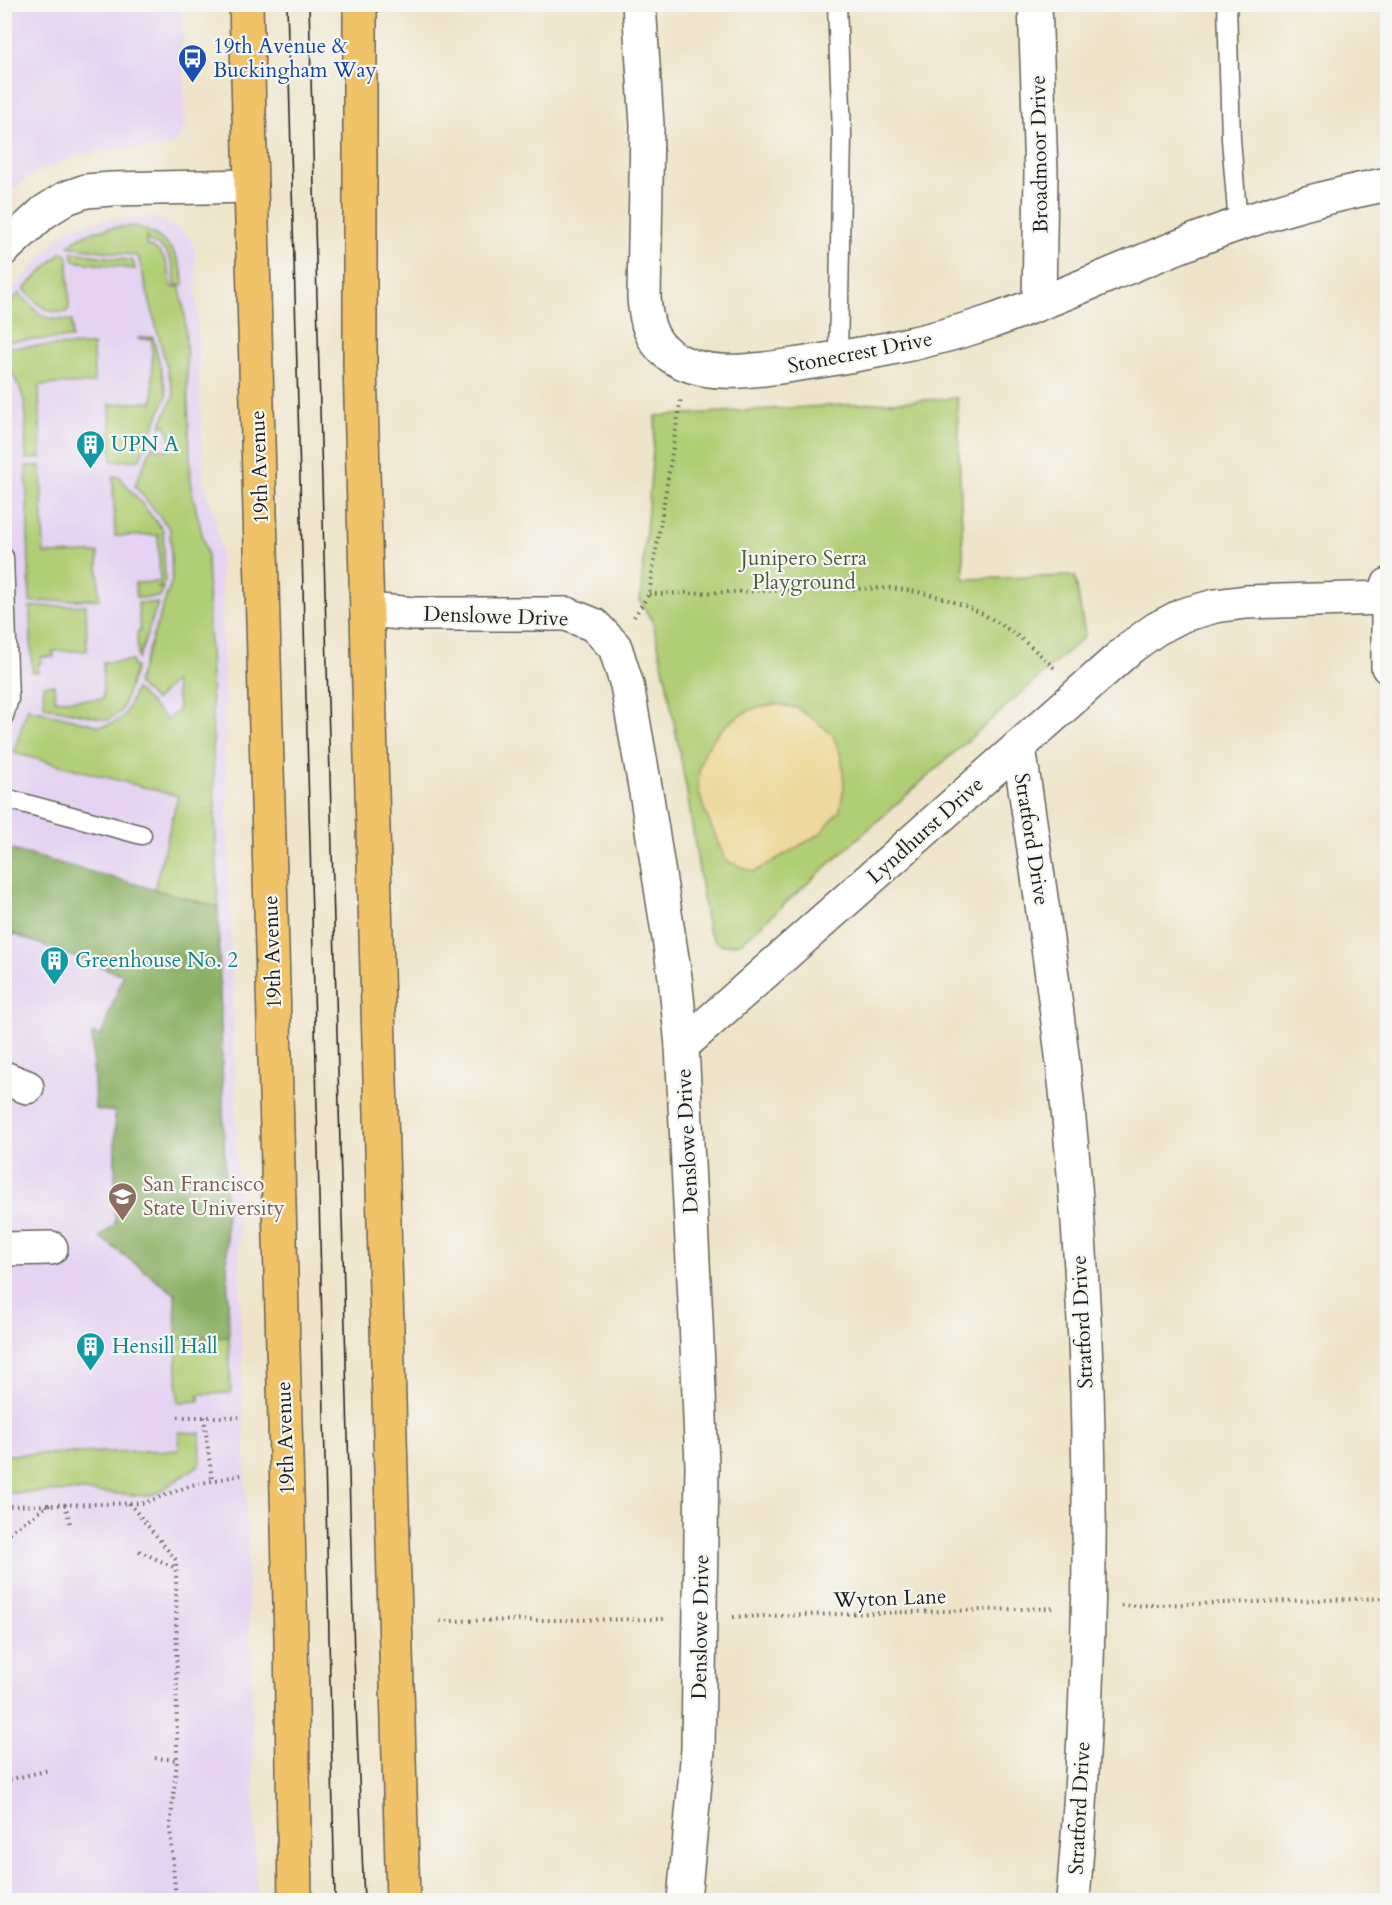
<svg xmlns="http://www.w3.org/2000/svg" width="1392" height="1905" font-family="Cardo,serif">
<style>
.built{fill:#e5d3f1}
.green{fill:#b0ce75;stroke:#667548;stroke-width:1.5}
.forest{fill:#8cb166;stroke:#546641;stroke-width:1.5}
.sand{fill:#eeda9e;stroke:#857b5d;stroke-width:1.5}
.lines{fill:none;stroke-linecap:round;stroke-linejoin:round}
.service-casing{stroke:#666259;stroke-width:21}
.minor-casing{stroke:#666259;stroke-width:36}
.trunk-casing{stroke:#666259;stroke-width:36}
.path{stroke:#666259;stroke-width:4;stroke-dasharray:1.5 4.5;stroke-linecap:butt}
.service{stroke:#fff;stroke-width:18}
.minor{stroke:#fff;stroke-width:33}
.trunk{stroke:#f1c369;stroke-width:33}
.tram{stroke:#1c1c1c;stroke-width:1.5}
.labels{text-anchor:middle;stroke-width:4.5;stroke-linejoin:round;paint-order:stroke}
.transit-label{font-size:21px;fill:#164399;stroke:#f6f6f2;text-anchor:start}
.street-label{font-size:21px;fill:#1c1c1c;stroke:#f6f6f2}
.culture-label{font-size:21px;fill:#0d838f;stroke:#f6f6f2;text-anchor:start}
.park-label{font-size:21px;fill:#505a3b;stroke:#f6f6f2}
.education-label{font-size:21px;fill:#785e54;stroke:#f6f6f2;text-anchor:start}
</style>
<rect width="100%" height="100%" fill="#f6f6f2"/>
<filter id="ink" filterUnits="userSpaceOnUse"><feTurbulence type="fractalNoise" baseFrequency=".0167" numOctaves="2"/><feDisplacementMap in="SourceGraphic" scale="12" xChannelSelector="R" yChannelSelector="G"/><feConvolveMatrix kernelMatrix="1 2 1 2 8 2 1 2 1" color-interpolation-filters="sRGB"/></filter>
<filter id="wash" filterUnits="userSpaceOnUse"><feTurbulence type="fractalNoise" baseFrequency=".008" numOctaves="4" result="noise"/><feDisplacementMap in="SourceGraphic" scale="24" xChannelSelector="R" yChannelSelector="G"/><feGaussianBlur stdDeviation="1.35" result="paint"/><feColorMatrix in="noise" values="0 0 0 0 0 0 0 0 0 0 0 0 0 0 0 0 0 1.4 0 .05"/><feComposite in="paint" operator="in"/></filter>
<g filter="url(#wash)">
<rect width="100%" height="100%" fill="#efe4c9"/>
<g class="built">
<path d="M 5,4 L 182,5 L 185,123 L 182,135 L 176,143 L 168,148 L 109,150 L 76,156 L 41,169 L 5,195 Z"/>
<path d="M 147,218 L 159,219 L 178,228 L 190,239 L 195,249 L 203,482 L 215,518 L 220,541 L 257,1900 L 5,1900 L 5,298 L 62,234 L 71,227 L 103,220 Z"/>
</g>
<g class="green">
<path d="M 135,226 C 163,235 182,254 184,285 L 175,285 C 175,263 170,248 148,241 L 146,235 L 146,245 C 167,251 169,268 171,287 L 180,287 L 185,316 L 191,488 L 207,555 L 218,907 L 154,890 L 178,796 L 14,753 L 27,708 L 100,726 C 125,724 128,710 135,689 L 167,720 L 179,710 L 174,681 L 155,701 L 137,683 L 172,580 L 170,529 L 135,486 L 152,446 L 164,451 L 174,447 L 166,425 L 160,427 L 174,395 L 138,256 L 68,246 C 88,228 109,228 135,226 Z"/>
<path d="M 62,252 L 66,254 L 68,258 L 69,308 L 66,312 C 44,314 38,303 24,289 Z"/>
<path d="M 72,252 L 133,261 L 135,269 L 74,261 Z"/>
<path d="M 19,293 C 28,301 37,315 49,318 C 57,320 65,319 72,321 L 72,338 L 5,341 L 5,308 Z"/>
<path d="M 153,337 L 167,395 L 139,460 L 112,461 L 110,404 L 153,402 L 152,339 L 138,339 L 138,338 Z"/>
<path d="M 93,345 L 94,383 L 39,385 L 41,458 L 26,459 C 25,440 28,419 24,401 C 20,381 4,366 5,347 Z"/>
<path d="M 957,398 L 964,579 L 1075,576 L 1085,636 L 742,942 C 725,948 715,947 708,930 L 687,792 L 666,680 L 653,623 L 640,601 L 656,416 Z"/>
<path d="M 26,466 L 41,466 L 44,554 L 98,553 L 99,599 L 30,602 Z"/>
<path d="M 113,476 L 119,476 L 163,530 L 165,580 L 162,587 L 156,588 L 163,588 L 160,597 L 136,598 L 135,583 L 160,582 L 158,535 L 115,536 Z"/>
<path d="M 138,603 L 158,603 L 138,660 L 137,632 L 140,631 Z"/>
<path d="M 86,605 L 87,651 L 53,651 L 54,657 L 41,657 L 41,663 L 38,664 L 38,672 L 32,672 L 30,607 Z"/>
<path d="M 132,661 L 133,667 L 136,667 L 121,711 L 108,720 L 44,706 L 43,685 L 54,685 L 55,700 L 103,699 L 103,662 Z"/>
<path d="M 229,1337 L 231,1393 L 199,1394 L 199,1401 L 178,1402 L 176,1338 Z"/>
<path d="M 179,1432 L 200,1433 L 201,1460 L 199,1465 L 159,1492 L 147,1496 L 80,1491 L 5,1493 L 5,1455 L 179,1450 Z"/>
</g>
<path class="forest" d="M 5,848 L 218,907 L 229,1337 L 176,1338 L 175,1294 L 100,1237 L 115,1224 L 115,1112 L 95,1109 L 92,1033 L 101,1036 L 123,975 L 5,931 Z"/>
<path class="sand" d="M 775,704 L 797,708 L 817,722 L 833,735 L 842,759 L 844,787 L 840,810 L 820,834 L 754,872 L 726,861 C 719,843 702,809 699,792 C 694,755 716,727 748,711 C 756,707 766,706 775,704 Z"/>
</g>
<g filter="url(#ink)">
<g class="lines">
<defs>
<g id="service">
<path d="M 837,4 L 842,134 L 838,358"/>
<path d="M 1227,4 L 1231,139 L 1238,224"/>
<path d="M 4,557 L 9,699 L 4,716"/>
<path d="M 4,798 L 142,835"/>
</g>
<g id="minor">
<path d="M 639,4 L 647,125 L 644,298 C 646,320 649,339 668,354 C 704,381 759,370 800,364 C 864,354 928,343 990,322 C 1074,293 1154,253 1239,224 C 1287,207 1337,194 1388,184"/>
<path d="M 1035,4 L 1041,173 L 1039,303"/>
<path d="M 4,249 L 44,212 L 66,198 L 86,191 L 112,189 L 251,186"/>
<path d="M 1388,585 L 1388,667"/>
<path d="M 367,610 L 414,614 L 567,614 L 594,625 L 615,647 L 627,685 L 647,798 L 675,977 L 682,1046 L 696,1320 L 702,1466 L 698,1750 L 684,1900"/>
<path d="M 1019,747 C 1039,885 1061,1023 1073,1162 C 1095,1407 1094,1655 1073,1900"/>
<path d="M 682,1046 L 1131,647 L 1156,629 L 1183,615 L 1215,606 L 1246,602 L 1386,598"/>
<path d="M 4,1078 L 27,1087"/>
<path d="M 4,1249 L 51,1248"/>
</g>
<g id="trunk">
<path d="M 246,4 L 291,1638 L 295,1900"/>
<path d="M 360,4 L 360,364 L 403,1900"/>
</g>
</defs>
<use href="#service" class="service-casing"/>
<use href="#minor" class="minor-casing"/>
<use href="#trunk" class="trunk-casing"/>
<g class="path">
<path d="M 649,594 L 889,588 C 960,595 1006,620 1056,670"/>
<path d="M 634,617 L 649,594 L 681,398"/>
<path d="M 178,1417 L 239,1417"/>
<path d="M 204,1417 L 212,1481"/>
<path d="M 129,1503 L 176,1560 L 177,1760 L 170,1828 L 176,1900"/>
<path d="M 65,1504 L 70,1524"/>
<path d="M 4,1506 L 144,1503 L 192,1485 L 241,1475"/>
<path d="M 4,1536 L 50,1504"/>
<path d="M 139,1551 L 176,1568"/>
<path d="M 1121,1606 L 1388,1598"/>
<path d="M 733,1617 L 1055,1608"/>
<path d="M 440,1621 L 667,1619"/>
<path d="M 155,1758 L 177,1760"/>
<path d="M 4,1781 L 49,1770"/>
</g>
<use href="#service" class="service"/>
<use href="#minor" class="minor"/>
<use href="#trunk" class="trunk"/>
<g class="tram">
<path d="M 287,4 L 316,1063 L 335,1900"/>
<path d="M 309,4 L 354,1657 L 364,1900"/>
</g>
</g>
</g>
<defs>
<symbol id="bus-pin" viewBox="-11 -11 22 30"><path d="M0 17L-7.5 6A9.5 9.5 0 1 1 7.5 6Z" fill="#1a4fb4" stroke="#f6f6f2"/><path d="M-5-6H5V4H4V6H2V4H-2V6H-4V4H-5ZM-3.5-4V0h7V-4ZM-3.5 1.2v1.5H-2V1.2ZM2 1.2v1.5H3.5V1.2Z" fill="#fff"/></symbol>
<symbol id="building-pin" viewBox="-11 -11 22 30"><path d="M0 17L-7.5 6A9.5 9.5 0 1 1 7.5 6Z" fill="#0f9aa8" stroke="#f6f6f2"/><path d="M-4-6H4V6H1V3H-1V6H-4ZM-2.5-4.3h1.7v1.8h-1.7ZM.8-4.3h1.7v1.8H.8ZM-2.5-1h1.7V.8h-1.7ZM.8-1h1.7V.8H.8Z" fill="#fff"/></symbol>
<symbol id="university-pin" viewBox="-11 -11 22 30"><path d="M0 17L-7.5 6A9.5 9.5 0 1 1 7.5 6Z" fill="#8d6e63" stroke="#f6f6f2"/><path d="M0-5L7-2L0 1L-7-2ZM-4 1L0 2.5L4 1V4Q0 6-4 4Z" fill="#fff"/></symbol>
</defs>
<g fill-rule="evenodd">
<use href="#bus-pin" x="176" y="42" width="33" height="45"/>
<use href="#building-pin" x="74" y="428" width="33" height="45"/>
<use href="#building-pin" x="38" y="944" width="33" height="45"/>
<use href="#university-pin" x="106" y="1180" width="33" height="45"/>
<use href="#building-pin" x="74" y="1330" width="33" height="45"/>
</g>
<g class="labels">
<g class="transit-label">
<text x="213" y="53">19th Avenue &amp;<tspan x="213" dy="24">Buckingham Way</tspan></text>
</g>
<g class="street-label">
<text transform="translate(1039 154) rotate(-91)" y="7">Broadmoor Drive</text>
<text transform="translate(860 352) rotate(-11)" y="7">Stonecrest Drive</text>
<text transform="translate(259 467) rotate(-92)" y="7">19th Avenue</text>
<text transform="translate(496 616) rotate(2)" y="7">Denslowe Drive</text>
<text transform="translate(925 830) rotate(-42)" y="7">Lyndhurst Drive</text>
<text transform="translate(1032 839) rotate(81)" y="7">Stratford Drive</text>
<text transform="translate(272 952) rotate(-92)" y="7">19th Avenue</text>
<text transform="translate(687 1141) rotate(-93)" y="7">Denslowe Drive</text>
<text transform="translate(1082 1322) rotate(-93)" y="7">Stratford Drive</text>
<text transform="translate(285 1438) rotate(-92)" y="7">19th Avenue</text>
<text transform="translate(890 1598) rotate(-2)" y="7">Wyton Lane</text>
<text transform="translate(700 1627) rotate(-89)" y="7">Denslowe Drive</text>
<text transform="translate(1079 1808) rotate(-87)" y="7">Stratford Drive</text>
</g>
<g class="culture-label">
<text x="111" y="451">UPN A</text>
<text x="75" y="967">Greenhouse No. 2</text>
<text x="112" y="1353">Hensill Hall</text>
</g>
<g class="park-label">
<text x="804" y="565">Junipero Serra<tspan x="804" dy="24">Playground</tspan></text>
</g>
<g class="education-label">
<text x="143" y="1191">San Francisco<tspan x="143" dy="24">State University</tspan></text>
</g>
</g>
<rect width="1392" height="1905" fill="none" stroke="#f6f6f2" stroke-width="24"/>
</svg>
